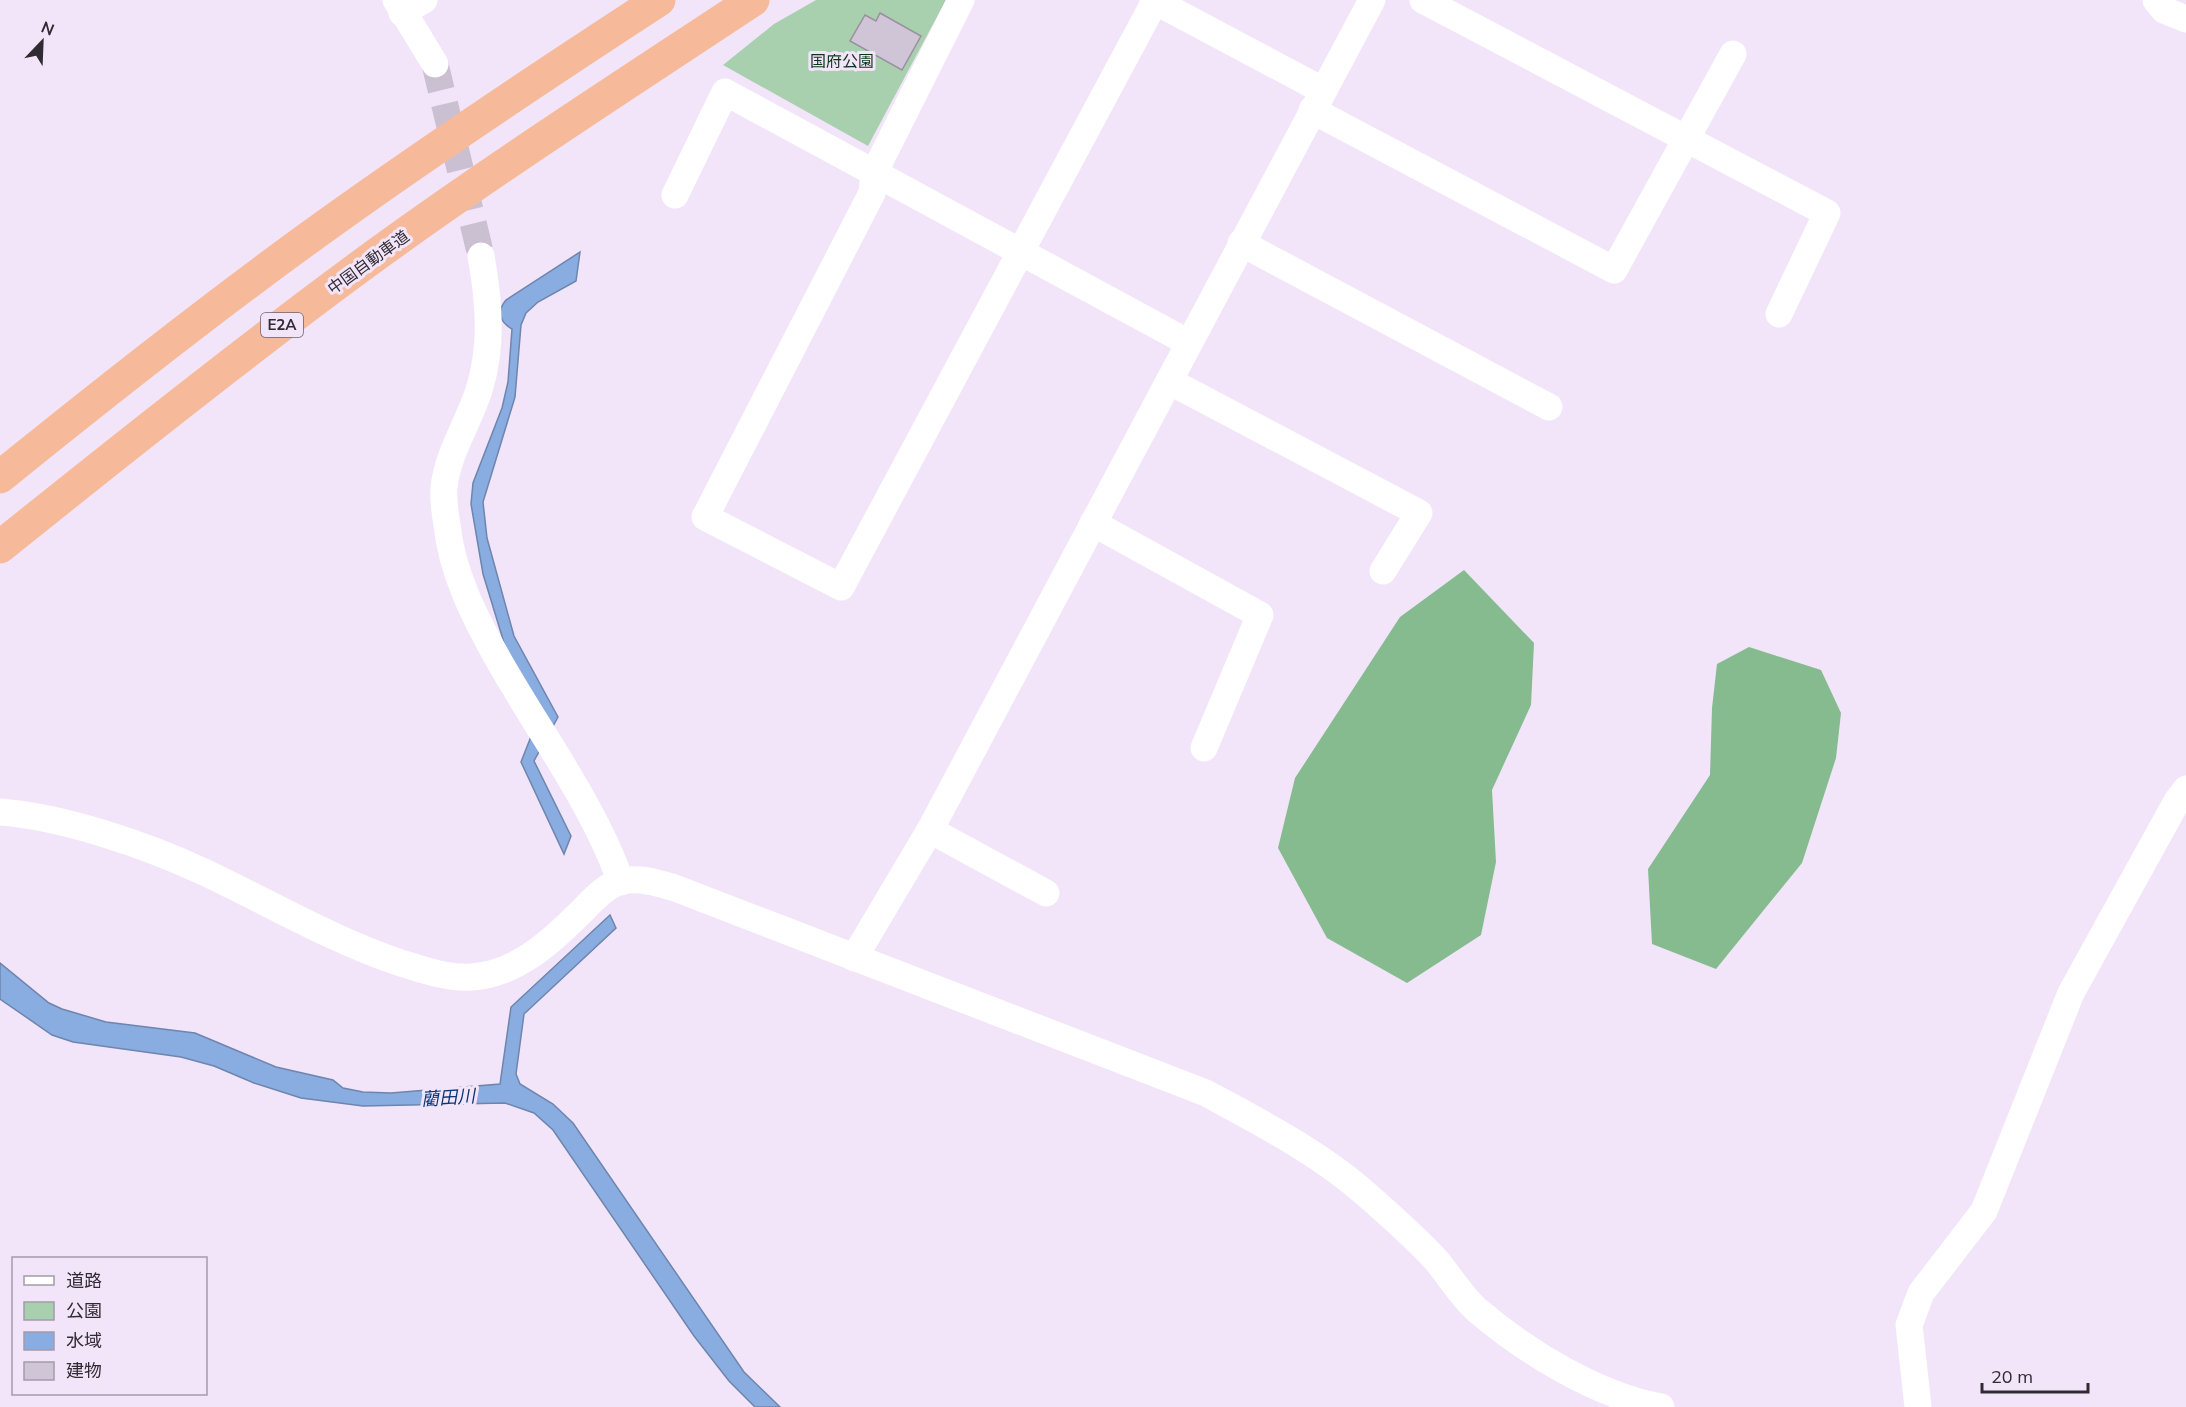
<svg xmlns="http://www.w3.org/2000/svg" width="2186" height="1407" font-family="Mulish,'Noto Sans JP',sans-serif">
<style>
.green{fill:#a8d0ae}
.forest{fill:#85bb8e}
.water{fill:#89ace1;stroke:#6e85ad;stroke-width:1.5}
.building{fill:#d0c4d7;stroke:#9b8fa2;stroke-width:1.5}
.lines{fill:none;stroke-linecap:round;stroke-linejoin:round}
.minor-tunnel{stroke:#cbc0d1;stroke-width:27;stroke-dasharray:27 14;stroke-linecap:butt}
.minor{stroke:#fff;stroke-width:27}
.motorway{stroke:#f6ba9a;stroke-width:33}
.labels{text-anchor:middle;stroke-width:6;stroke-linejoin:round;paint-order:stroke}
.shield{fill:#f2e5f9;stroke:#6a636e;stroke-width:1.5}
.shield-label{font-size:15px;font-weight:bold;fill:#302b33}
.park-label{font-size:16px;fill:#0c3518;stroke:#f2e5f9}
.street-label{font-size:16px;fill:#302b33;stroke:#f2e5f9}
.water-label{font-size:18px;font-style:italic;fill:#0b3775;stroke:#f2e5f9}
</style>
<rect width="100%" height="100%" fill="#f2e5f9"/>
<path class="green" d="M 816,0 L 946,0 L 868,146 L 723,65 L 774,24 Z"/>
<g class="forest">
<path d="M 1464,570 L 1534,643 L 1531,705 L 1492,790 L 1496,862 L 1481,935 L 1407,983 L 1327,938 L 1278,848 L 1295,778 L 1400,617 Z"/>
<path d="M 1749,647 L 1821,670 L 1841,713 L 1836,758 L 1802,863 L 1716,969 L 1652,944 L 1648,869 L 1710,775 L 1712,708 L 1717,664 Z"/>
</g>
<g class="water">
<path d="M 580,252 L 576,281 L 538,302 L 526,313 L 521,325 L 515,397 L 483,502 L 487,538 L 514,636 L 558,717 L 534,761 L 571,836 L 564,854 L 521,762 L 541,711 L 505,646 L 483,574 L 471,504 L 473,483 L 502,408 L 508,382 L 512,329 C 500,322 496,312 506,300 Z"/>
<path d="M 610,915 L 616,928 L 524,1014 L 516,1074 L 520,1084 L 553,1104 L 573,1123 L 744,1372 L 780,1407 L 755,1407 L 729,1381 L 694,1336 L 553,1130 L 534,1113 L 505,1103 L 363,1106 L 301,1098 L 254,1083 L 214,1066 L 181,1057 L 73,1042 L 52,1035 L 0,999 L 0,963 L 49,1003 L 62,1009 L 106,1022 L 195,1033 L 276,1067 L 333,1080 L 343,1088 L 363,1092 L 391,1093 L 500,1084 L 511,1007 Z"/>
</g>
<path class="building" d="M 880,13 L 921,36 L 902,70 L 850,41 L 865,15 L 876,21 Z"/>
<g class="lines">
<path class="minor-tunnel" d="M 435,64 L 481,256"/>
<g class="minor">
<path d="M 396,0 L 435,64"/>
<path d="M 961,0 L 874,173 L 872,193 L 705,517 L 841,587 L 1155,1"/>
<path d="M 1153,0 L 1322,90"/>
<path d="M 1423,0 L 1827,213 L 1779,314"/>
<path d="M 2156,0 L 2164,10 L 2186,19"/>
<path d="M 402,13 L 424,0"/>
<path d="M 1312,110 L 1614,270 L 1733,54"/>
<path d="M 675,195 L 725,92 L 1189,343"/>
<path d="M 1241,243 L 1549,407"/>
<path d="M 481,256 C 489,301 493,345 479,390 C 469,422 447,454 444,488 C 443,500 445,513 447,525 C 452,573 475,618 498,659 C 539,732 593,803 621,882"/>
<path d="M 1169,381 L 1419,513 L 1383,571"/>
<path d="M 1093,523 L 1260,615 L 1204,748"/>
<path d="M 0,812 C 64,817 146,845 204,872 C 270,903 332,940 401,963 C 423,970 449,979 472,977 C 517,974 552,941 582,911 C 593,900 606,885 622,881 C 640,877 658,883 675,888 L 1206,1093 C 1261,1123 1320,1153 1367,1195 C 1391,1216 1416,1238 1437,1261 C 1450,1277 1462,1297 1477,1310 C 1526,1352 1598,1396 1661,1407"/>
<path d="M 930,830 L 1046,893"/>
<path d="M 854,958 L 930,830 L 1372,0"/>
<path d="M 1918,1407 L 1909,1325 L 1921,1293 L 1984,1211 L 2071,993 L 2177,801 L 2186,789"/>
</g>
<g class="motorway">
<path d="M 0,477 C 110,388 220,301 335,219 C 441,143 550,71 659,0"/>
<path d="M 0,547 C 118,452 236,358 358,268 C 486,174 620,88 753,0"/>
</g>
</g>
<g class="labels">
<rect class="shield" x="261" y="313" width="42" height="24" rx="4.5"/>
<g class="shield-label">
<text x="282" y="330">E2A</text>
</g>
<g class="park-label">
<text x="842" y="67">国府公園</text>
</g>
<g class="street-label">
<text transform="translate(368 262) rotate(-36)" y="6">中国自動車道</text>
</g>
<g class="water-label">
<text transform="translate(448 1098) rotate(-4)" y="6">藺田川</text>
</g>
</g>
<rect x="12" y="1257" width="195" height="138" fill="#f2e5f9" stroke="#a49baa" stroke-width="1.5"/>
<rect x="24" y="1276" width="30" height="9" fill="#ffffff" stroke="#a49baa" stroke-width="1.5"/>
<text x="66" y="1287" font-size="18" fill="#302b33">道路</text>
<rect x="24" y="1302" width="30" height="18" fill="#a8d0ae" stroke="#a49baa" stroke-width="1.5"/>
<text x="66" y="1317" font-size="18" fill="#302b33">公園</text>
<rect x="24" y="1332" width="30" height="18" fill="#89ace1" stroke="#a49baa" stroke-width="1.5"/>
<text x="66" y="1347" font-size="18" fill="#302b33">水域</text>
<rect x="24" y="1362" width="30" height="18" fill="#d0c4d7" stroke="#a49baa" stroke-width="1.5"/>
<text x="66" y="1377" font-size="18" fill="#302b33">建物</text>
<g transform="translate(42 42) rotate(23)" stroke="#f2e5f9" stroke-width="4.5" paint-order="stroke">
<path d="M0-4.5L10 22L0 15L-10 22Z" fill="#302b33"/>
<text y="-9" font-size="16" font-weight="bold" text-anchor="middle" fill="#302b33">N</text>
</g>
<path d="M1982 1383v9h106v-9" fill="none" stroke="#302b33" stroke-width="3"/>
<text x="1991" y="1383" font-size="18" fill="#302b33" stroke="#f2e5f9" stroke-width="4.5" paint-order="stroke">20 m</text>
</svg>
